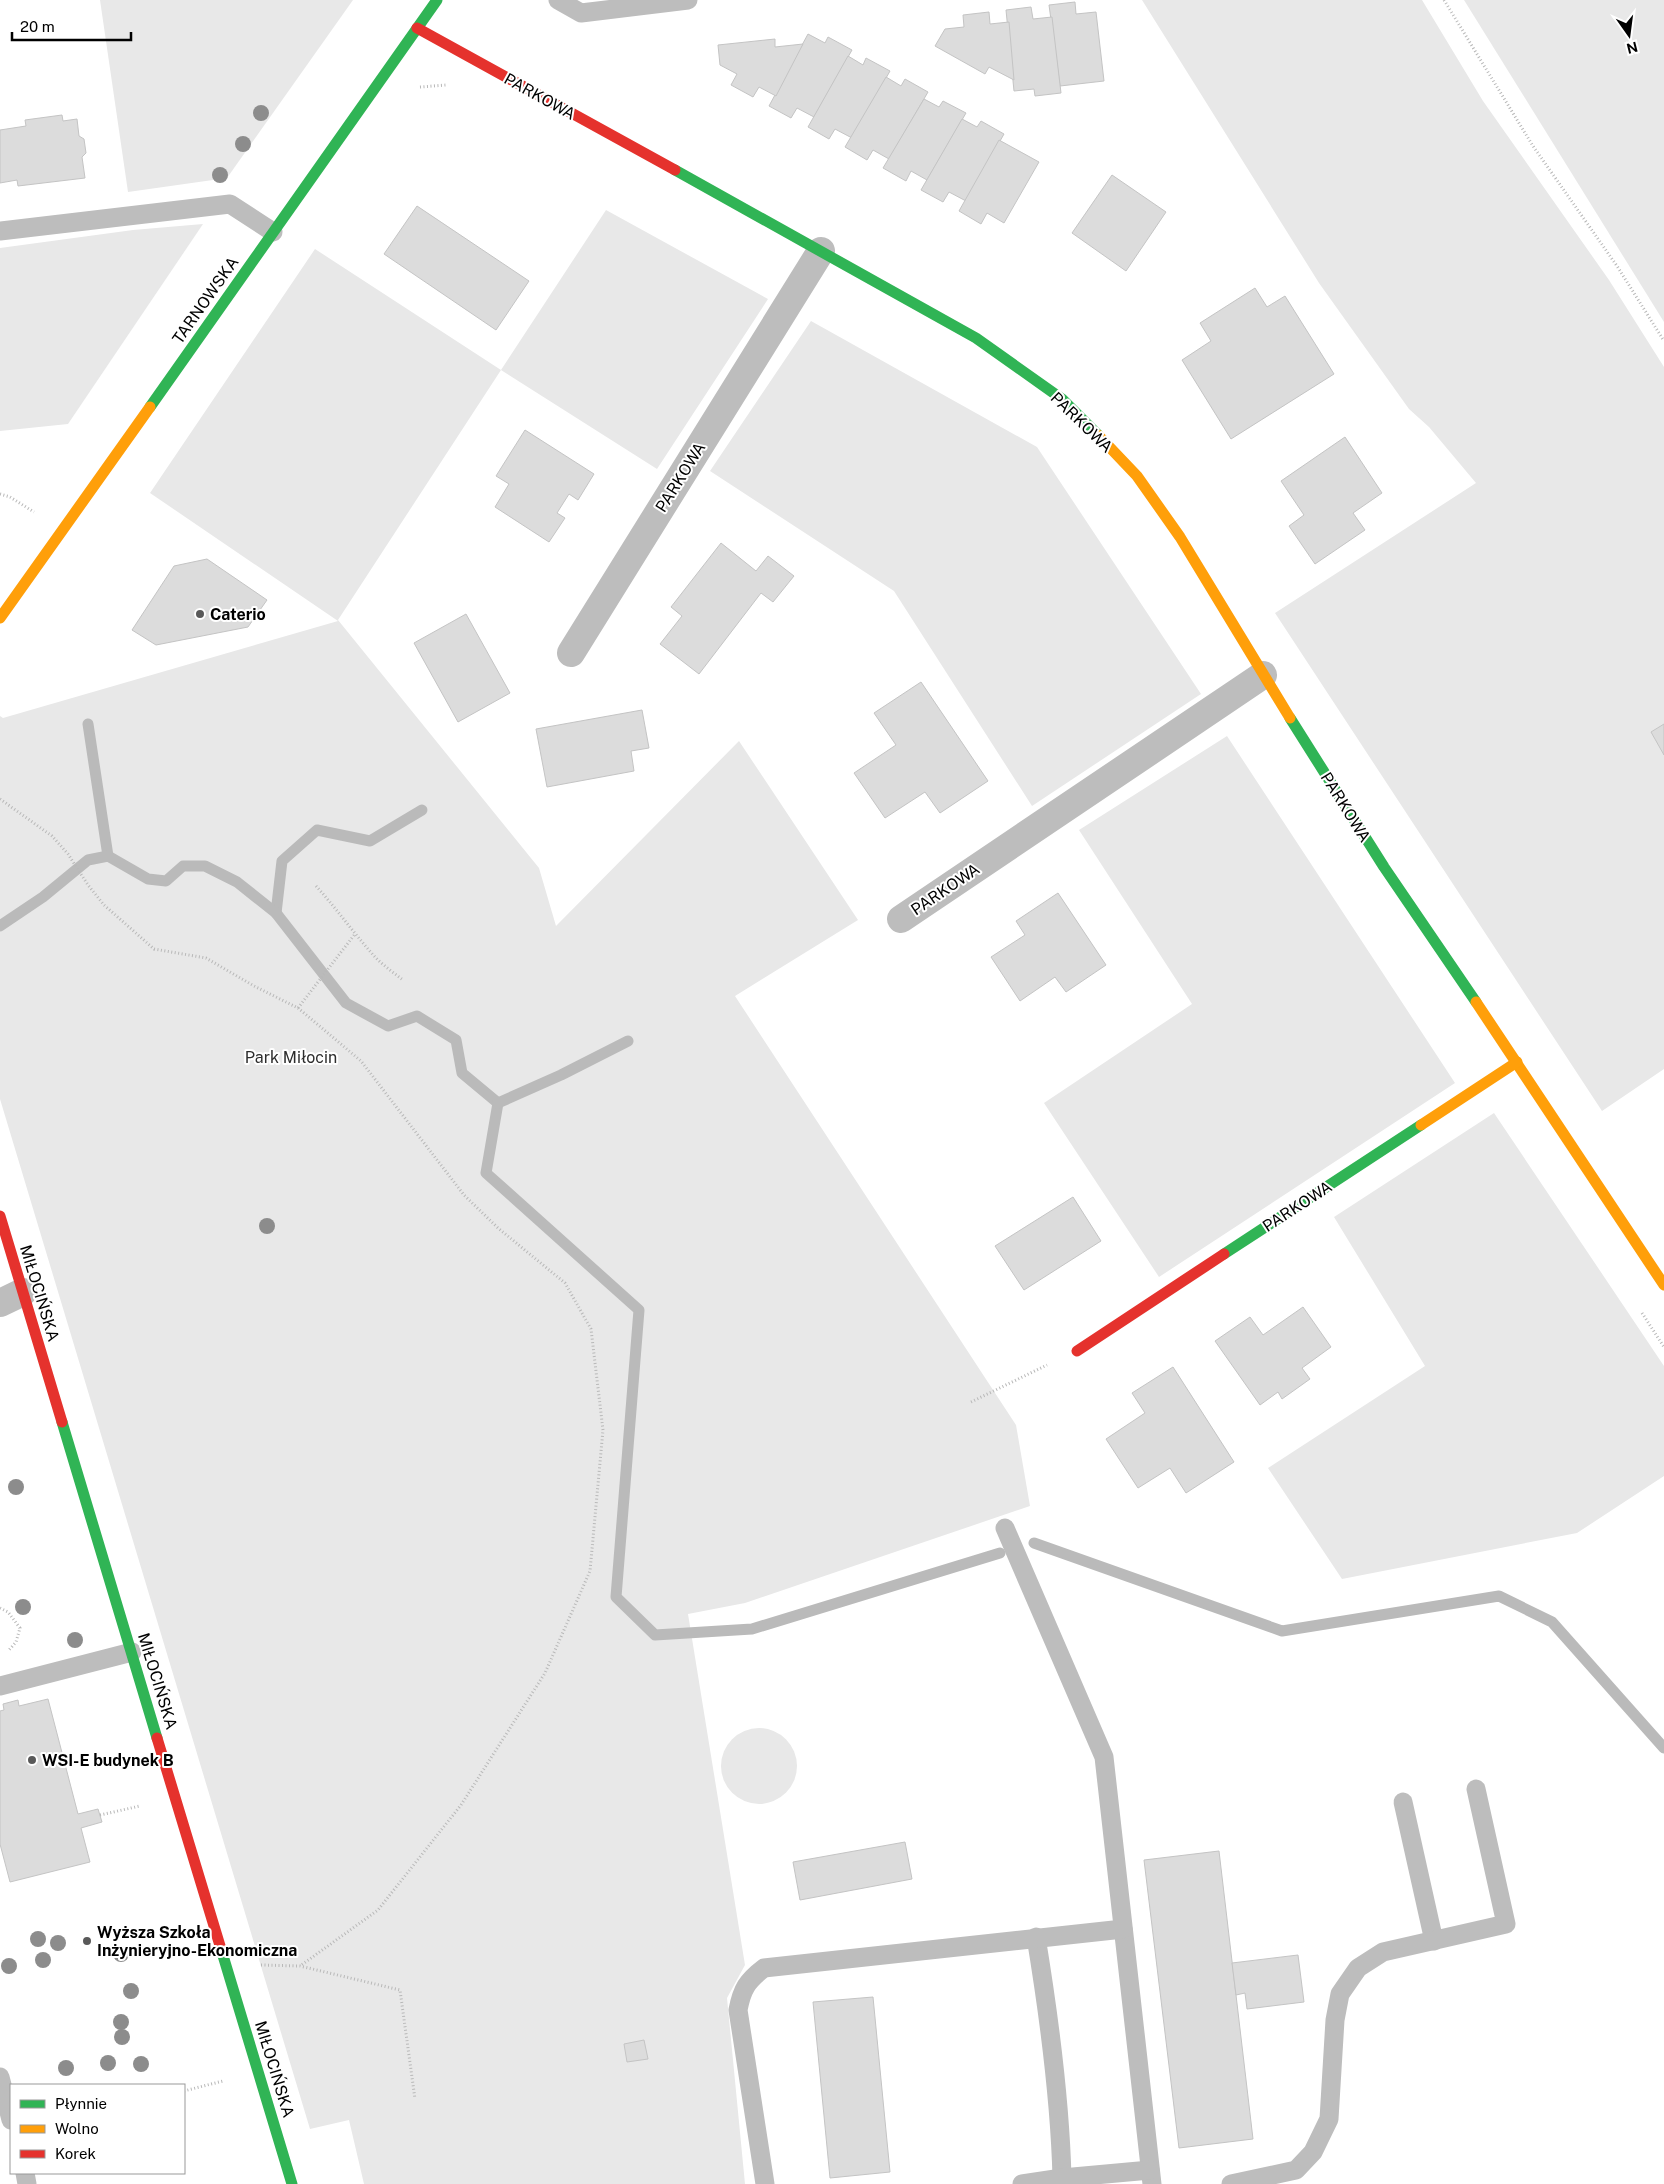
<svg xmlns="http://www.w3.org/2000/svg" width="1664" height="2184" font-family="'Public Sans',sans-serif">
<style>
.green{fill:#e8e8e8}
.lines{fill:none;stroke-linecap:round;stroke-linejoin:round}
.stream{stroke:#bababa;stroke-width:11}
.building{fill:#dcdcdc;stroke:#c4c4c4}
.path{stroke:#b8b8b8;stroke-width:3;stroke-dasharray:1 2.5;stroke-linecap:butt}
.lane{stroke:#bdbdbd;stroke-width:19}
.street{stroke:#bdbdbd;stroke-width:28}
.fast{stroke:#30b455;stroke-width:11}
.slow{stroke:#ff9f0a;stroke-width:11}
.jam{stroke:#e5322d;stroke-width:11}
.tree{fill:#8c8c8c}
.poi-dot{fill:#595959;stroke:#fff;stroke-width:2}
.labels{text-anchor:middle;stroke-width:4;stroke-linejoin:round;paint-order:stroke}
.street-label{font-size:16px;fill:#000;stroke:#fff}
.poi-label{font-size:16px;font-weight:bold;fill:#000;stroke:#fff;text-anchor:start}
.park-label{font-size:16px;fill:#2d2d2d;stroke:#fff}
</style>
<rect width="100%" height="100%" fill="#fff"/>
<g class="green">
<path d="M 100,0 L 353,0 L 227,178 L 128,192 Z"/>
<path d="M 1142,0 L 1422,0 L 1483,101 L 1609,280 L 1664,367 L 1664,1069 L 1602,1111 L 1275,613 L 1476,483 L 1429,427 L 1409,409 L 1319,283 Z"/>
<path d="M 1464,0 L 1664,0 L 1664,322 Z"/>
<path d="M 606,210 L 768,299 L 657,469 L 501,370 L 338,620 L 539,868 L 556,926 L 739,741 L 858,920 L 735,996 L 1016,1425 L 1030,1506 L 745,1603 L 688,1614 L 745,1965 L 727,1998 L 745,2184 L 364,2184 L 349,2120 L 310,2129 L 0,1099 L 0,716 L 3,718 L 338,621 L 150,493 L 315,249 L 501,370 Z"/>
<path d="M 203,224 L 68,424 L 0,431 L 0,248 L 133,230 Z"/>
<path d="M 811,321 L 1037,447 L 1201,694 L 1032,806 L 894,591 L 710,471 Z"/>
<path d="M 1227,736 L 1455,1083 L 1159,1277 L 1044,1103 L 1192,1004 L 1079,830 Z"/>
<path d="M 1494,1113 L 1664,1366 L 1664,1476 L 1577,1533 L 1342,1579 L 1268,1468 L 1425,1366 L 1334,1217 Z"/>
<circle cx="759" cy="1766" r="38"/>
</g>
<g class="lines">
<g class="stream">
<path d="M 88,724 L 108,856"/>
<path d="M 276,913 L 282,861 L 317,830 L 370,841 L 422,810"/>
<path d="M 0,926 L 43,897 L 88,860 L 108,856 L 148,879 L 166,881 L 183,866 L 205,866 L 237,882 L 276,913 L 346,1003 L 388,1026 L 417,1016 L 456,1040 L 462,1073 L 498,1103 L 486,1173 L 639,1310 L 616,1597 L 655,1635 L 752,1629 L 1000,1553"/>
<path d="M 498,1103 L 561,1075 L 628,1041"/>
<path d="M 1034,1543 L 1282,1631 L 1499,1596 L 1552,1622 L 1664,1748"/>
</g>
</g>
<g class="building">
<path d="M 1075,2 L 1076,14 L 1096,12 L 1104,81 L 1060,86 L 1049,5 Z"/>
<path d="M 1031,7 L 1033,19 L 1052,17 L 1061,93 L 1035,96 L 1034,89 L 1014,91 L 1006,10 Z"/>
<path d="M 989,12 L 990,24 L 1009,22 L 1014,80 L 989,67 L 985,74 L 935,46 L 945,29 L 964,27 L 963,15 Z"/>
<path d="M 808,34 L 825,43 L 828,37 L 852,50 L 814,117 L 797,108 L 791,118 L 769,106 Z"/>
<path d="M 775,39 L 775,47 L 803,44 L 776,96 L 759,87 L 753,97 L 731,85 L 737,74 L 720,65 L 718,45 Z"/>
<path d="M 848,56 L 863,65 L 866,58 L 890,71 L 852,138 L 835,129 L 829,139 L 808,127 Z"/>
<path d="M 886,77 L 901,86 L 905,79 L 928,92 L 889,159 L 873,150 L 867,160 L 845,147 Z"/>
<path d="M 924,99 L 939,107 L 943,101 L 966,113 L 927,180 L 911,171 L 906,181 L 883,168 Z"/>
<path d="M 62,115 L 63,121 L 77,119 L 79,136 L 84,139 L 86,153 L 82,157 L 85,178 L 18,186 L 17,180 L 0,183 L 0,130 L 26,126 L 25,120 Z"/>
<path d="M 962,119 L 977,127 L 981,121 L 1004,134 L 966,201 L 949,192 L 943,202 L 921,190 Z"/>
<path d="M 999,140 L 1039,162 L 1004,223 L 987,213 L 981,224 L 959,211 Z"/>
<path d="M 1112,175 L 1166,212 L 1126,271 L 1072,233 Z"/>
<path d="M 417,206 L 529,281 L 496,330 L 384,254 Z"/>
<path d="M 1255,288 L 1267,307 L 1285,296 L 1334,374 L 1231,439 L 1182,360 L 1211,341 L 1200,323 Z"/>
<path d="M 525,430 L 594,474 L 578,500 L 569,494 L 557,513 L 565,518 L 549,542 L 495,507 L 509,484 L 496,476 Z"/>
<path d="M 1345,437 L 1382,493 L 1353,513 L 1365,530 L 1315,564 L 1289,526 L 1304,515 L 1281,481 Z"/>
<path d="M 721,543 L 756,571 L 768,556 L 794,576 L 773,602 L 761,593 L 699,674 L 660,644 L 682,616 L 671,607 Z"/>
<path d="M 207,559 L 267,600 L 248,627 L 156,645 L 132,630 L 174,566 Z"/>
<path d="M 466,614 L 510,693 L 458,722 L 414,643 Z"/>
<path d="M 921,682 L 988,781 L 940,813 L 925,792 L 885,818 L 854,773 L 896,745 L 874,713 Z"/>
<path d="M 642,710 L 649,748 L 631,751 L 634,771 L 547,787 L 536,729 Z"/>
<path d="M 1664,724 L 1664,755 L 1651,732 Z"/>
<path d="M 1058,893 L 1106,965 L 1066,992 L 1055,977 L 1020,1001 L 991,957 L 1025,935 L 1016,921 Z"/>
<path d="M 1073,1197 L 1101,1241 L 1024,1290 L 995,1246 Z"/>
<path d="M 1303,1307 L 1331,1347 L 1302,1368 L 1310,1379 L 1282,1399 L 1278,1392 L 1260,1405 L 1215,1341 L 1250,1317 L 1263,1335 Z"/>
<path d="M 1173,1367 L 1234,1462 L 1186,1493 L 1170,1468 L 1138,1488 L 1106,1439 L 1145,1413 L 1132,1393 Z"/>
<path d="M 48,1699 L 78,1814 L 98,1809 L 102,1822 L 81,1828 L 90,1862 L 10,1882 L 0,1844 L 0,1711 L 4,1710 L 3,1704 L 18,1700 L 19,1706 Z"/>
<path d="M 905,1842 L 912,1879 L 800,1900 L 793,1862 Z"/>
<path d="M 1219,1851 L 1253,2139 L 1179,2148 L 1144,1860 Z"/>
<path d="M 1298,1955 L 1304,2002 L 1247,2009 L 1245,1993 L 1236,1995 L 1232,1963 Z"/>
<path d="M 873,1997 L 890,2172 L 830,2178 L 813,2002 Z"/>
<path d="M 644,2040 L 648,2059 L 627,2062 L 624,2044 Z"/>
</g>
<g class="lines">
<g class="path">
<path d="M 1444,0 L 1533,146 L 1617,266 L 1664,341"/>
<path d="M 420,87 L 446,85"/>
<path d="M 0,494 L 10,497 L 34,512"/>
<path d="M 0,799 L 52,836 L 68,854 L 88,885 L 104,905 L 154,949 L 206,958 L 254,986 L 298,1008 L 361,1061 L 464,1195 L 498,1228 L 565,1283 L 591,1329 L 603,1430 L 590,1571 L 545,1673 L 461,1805 L 378,1910 L 300,1966"/>
<path d="M 316,886 C 337,909 355,935 376,958 C 384,966 394,973 403,980"/>
<path d="M 298,1008 L 355,934"/>
<path d="M 1642,1313 L 1664,1347"/>
<path d="M 971,1402 L 1047,1365"/>
<path d="M 0,1608 L 8,1612 L 20,1628 L 16,1642 L 9,1650"/>
<path d="M 100,1815 L 140,1806"/>
<path d="M 261,1965 L 300,1966 L 400,1990 L 415,2099"/>
<path d="M 184,2091 L 223,2081"/>
</g>
<g class="lane">
<path d="M 558,0 L 581,13 L 688,0"/>
<path d="M 0,231 L 230,204 L 273,232"/>
<path d="M 1005,1528 L 1104,1757 L 1152,2184"/>
<path d="M 0,1686 L 132,1652"/>
<path d="M 1403,1802 L 1434,1941"/>
<path d="M 1036,1937 C 1049,2016 1060,2098 1062,2178"/>
<path d="M 0,2077 L 11,2120"/>
<path d="M 25,2173 L 27,2184"/>
<path d="M 765,2184 L 738,2010 C 742,1989 747,1981 764,1968 L 1123,1929"/>
<path d="M 1022,2184 L 1062,2178 L 1150,2170"/>
<path d="M 1231,2184 L 1296,2170 L 1313,2152 L 1329,2119 L 1335,2020 L 1340,1994 L 1358,1968 L 1383,1952 L 1506,1924 L 1476,1789"/>
</g>
<g class="street">
<path d="M 571,653 L 821,251"/>
<path d="M 901,919 L 1263,675"/>
<path d="M 0,1303 L 23,1292"/>
</g>
<g class="fast">
<path d="M 675,170 L 976,338 L 1062,399 L 1098,435"/>
<path d="M 150,407 L 437,0"/>
<path d="M 1290,718 L 1384,867 L 1476,1002"/>
<path d="M 1224,1254 L 1421,1125"/>
<path d="M 62,1422 L 157,1738"/>
<path d="M 221,1949 L 292,2184"/>
</g>
<g class="slow">
<path d="M 1098,435 L 1137,476 L 1180,537 L 1290,718"/>
<path d="M 0,618 L 150,407"/>
<path d="M 1476,1002 L 1664,1285"/>
<path d="M 1421,1125 L 1517,1062"/>
</g>
<g class="jam">
<path d="M 417,28 L 675,170"/>
<path d="M 0,1216 L 62,1422"/>
<path d="M 1077,1351 L 1224,1254"/>
<path d="M 157,1738 L 221,1949"/>
</g>
</g>
<g class="tree">
<circle cx="261" cy="113" r="8"/>
<circle cx="243" cy="144" r="8"/>
<circle cx="220" cy="175" r="8"/>
<circle cx="267" cy="1226" r="8"/>
<circle cx="16" cy="1487" r="8"/>
<circle cx="23" cy="1607" r="8"/>
<circle cx="75" cy="1640" r="8"/>
<circle cx="38" cy="1939" r="8"/>
<circle cx="58" cy="1943" r="8"/>
<circle cx="121" cy="1954" r="8"/>
<circle cx="43" cy="1960" r="8"/>
<circle cx="9" cy="1966" r="8"/>
<circle cx="131" cy="1991" r="8"/>
<circle cx="121" cy="2022" r="8"/>
<circle cx="122" cy="2037" r="8"/>
<circle cx="108" cy="2063" r="8"/>
<circle cx="141" cy="2064" r="8"/>
<circle cx="66" cy="2068" r="8"/>
</g>
<g class="poi-dot">
<circle cx="200" cy="614" r="5"/>
<circle cx="32" cy="1760" r="5"/>
<circle cx="87" cy="1941" r="5"/>
</g>
<g class="labels">
<g class="street-label">
<text transform="translate(540 96) rotate(29)" y="6">PARKOWA</text>
<text transform="translate(205 300) rotate(-55)" y="6">TARNOWSKA</text>
<text transform="translate(1082 422) rotate(44)" y="6">PARKOWA</text>
<text transform="translate(680 477) rotate(-58)" y="6">PARKOWA</text>
<text transform="translate(1346 807) rotate(58)" y="6">PARKOWA</text>
<text transform="translate(945 889) rotate(-34)" y="6">PARKOWA</text>
<text transform="translate(1297 1206) rotate(-33)" y="6">PARKOWA</text>
<text transform="translate(40 1293) rotate(73)" y="6">MIŁOCIŃSKA</text>
<text transform="translate(158 1681) rotate(73)" y="6">MIŁOCIŃSKA</text>
<text transform="translate(275 2069) rotate(73)" y="6">MIŁOCIŃSKA</text>
</g>
<g class="poi-label">
<text x="210" y="620">Caterio</text>
<text x="42" y="1766">WSI-E budynek B</text>
<text x="97" y="1938">Wyższa Szkoła<tspan x="97" dy="18">Inżynieryjno-Ekonomiczna</tspan></text>
</g>
<g class="park-label">
<text x="291" y="1063">Park Miłocin</text>
</g>
</g>
<rect x="10" y="2084" width="175" height="90" fill="#ffffff" stroke="#999999"/>
<rect x="20" y="2100" width="25" height="8" fill="#30b455" stroke="#999999"/>
<text x="55" y="2109" font-size="15" fill="#000000">Płynnie</text>
<rect x="20" y="2125" width="25" height="8" fill="#ff9f0a" stroke="#999999"/>
<text x="55" y="2134" font-size="15" fill="#000000">Wolno</text>
<rect x="20" y="2150" width="25" height="8" fill="#e5322d" stroke="#999999"/>
<text x="55" y="2159" font-size="15" fill="#000000">Korek</text>
<g transform="translate(1629 35) rotate(166)" stroke="#ffffff" stroke-width="4" paint-order="stroke">
<path d="M0-4L9 19L0 12L-9 19Z" fill="#000000"/>
<text y="-8" font-size="14" font-weight="bold" text-anchor="middle" fill="#000000">N</text>
</g>
<path d="M12 32v8h119v-8" fill="none" stroke="#000000" stroke-width="2.5"/>
<text x="20" y="32" font-size="15" fill="#000000" stroke="#ffffff" stroke-width="4" paint-order="stroke">20 m</text>
</svg>
